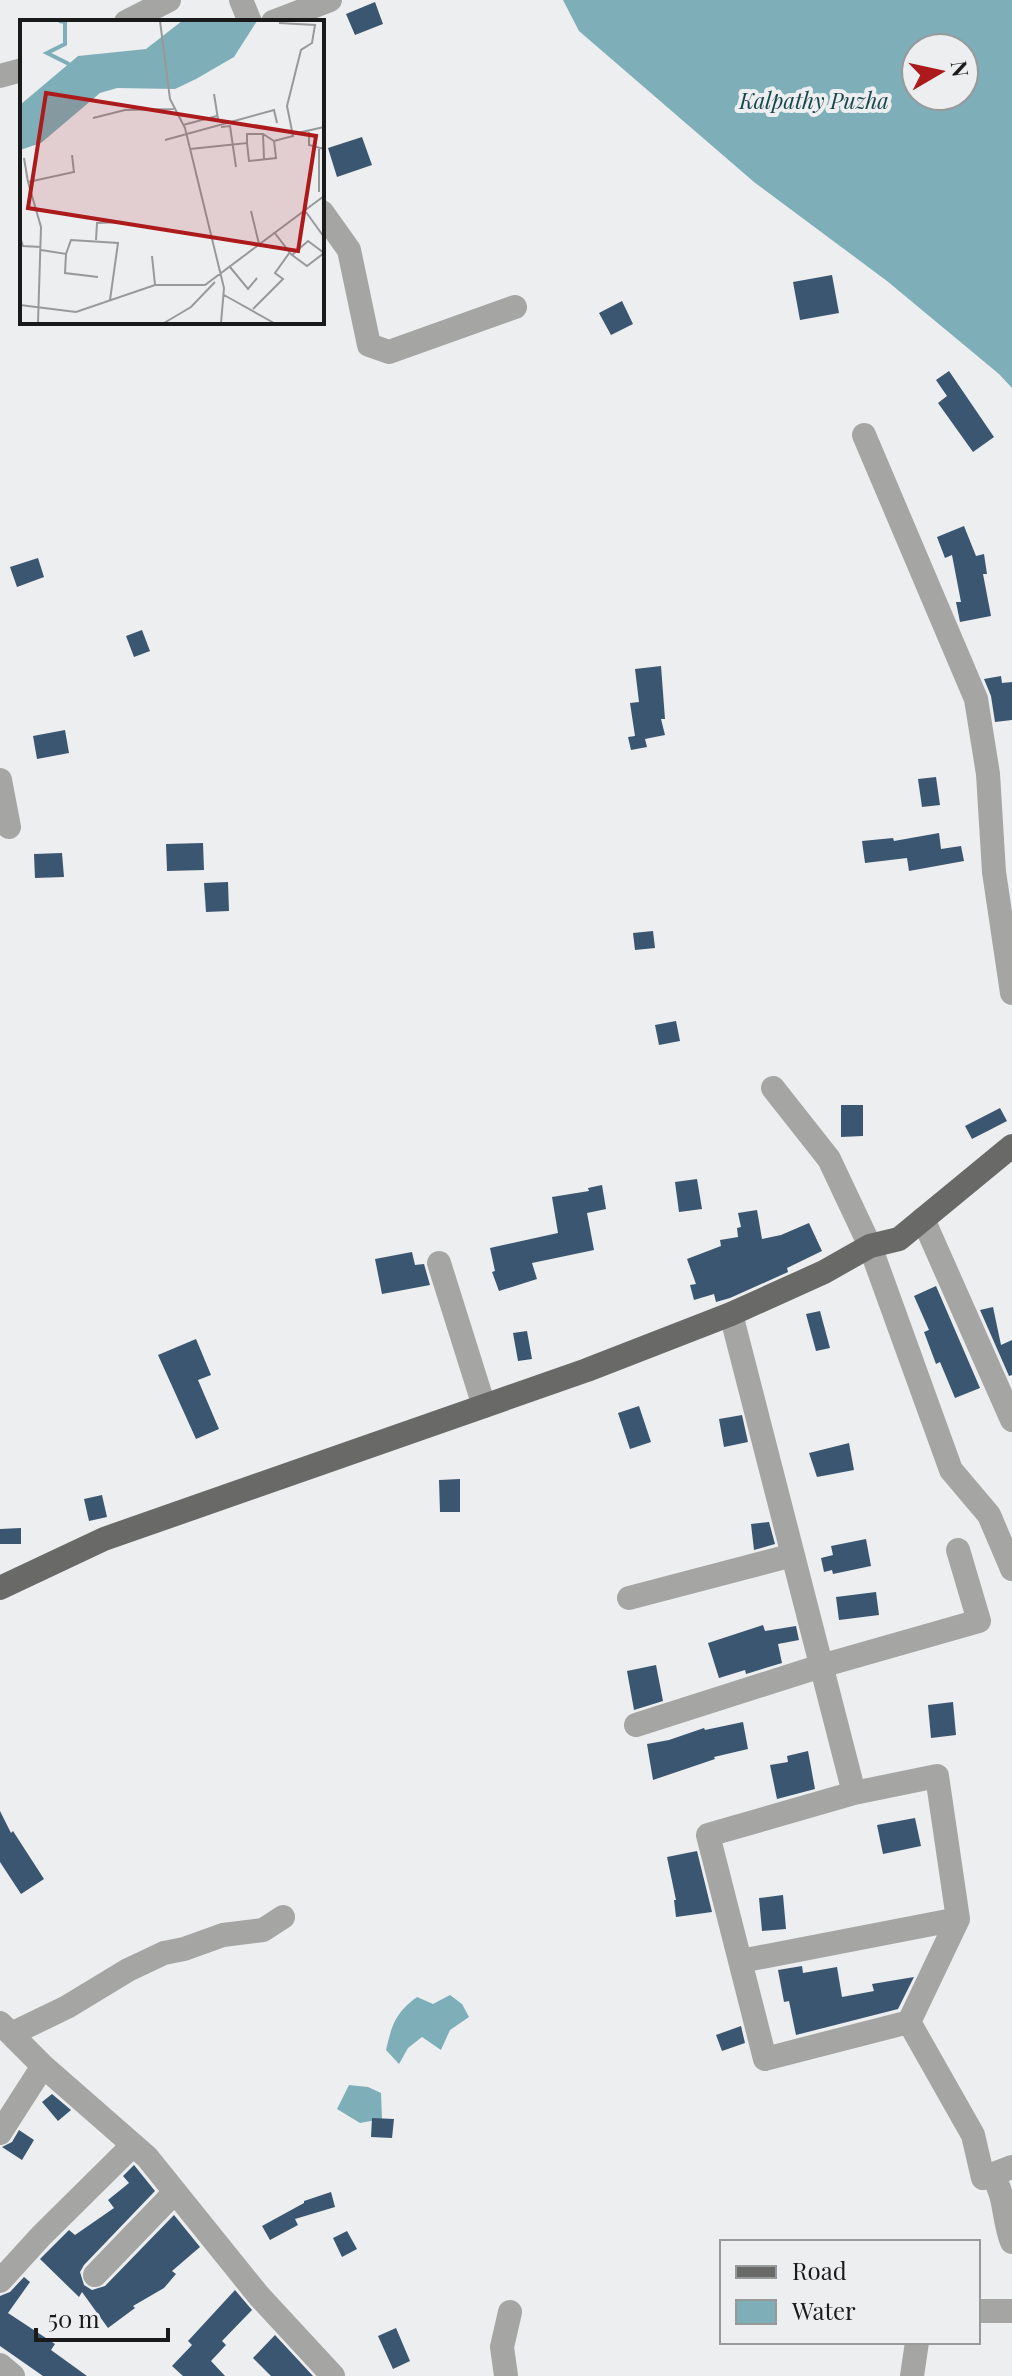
<svg xmlns="http://www.w3.org/2000/svg" width="1012" height="2376" viewBox="0 0 1012 2376" font-family="'Playfair Display',serif">
	<rect width="100%" height="100%" fill="#eceef0"/>
	<!-- water -->
	<path fill="#7eafb8" fill-rule="evenodd" d="M563,0H1012V388L999,374L887,281L754,182L579,31ZM916,48H964V96H916Z
		M450,1995L462,2004L469,2017L450,2030L441,2050L422,2037L408,2048L399,2064L386,2050C392,2025 395,2013 417,1997L433,2004Z
		M349,2085L368,2087L381,2093L382,2119L360,2123L337,2109Z"/>
	<!-- building -->
	<path fill="#3b5670" d="M375,2L383,24L355,35L346,14Z
		M362,137L372,165L337,177L328,148Z
		M832,275L839,313L800,320L793,282Z
		M622,301L633,324L611,335L599,313Z
		M949,371L994,437L973,452L938,403L947,396L936,380Z
		M964,526L976,556L984,554L987,574H983L991,616L960,622L956,602H961L952,555L945,558L937,537Z
		M38,558L44,577L17,587L10,567Z
		M142,630L150,651L134,657L126,636Z
		M661,666L665,719H661L665,735L645,739L647,747L631,750L628,737L635,736L630,703L639,702L635,669Z
		M1001,676L1002,683L1012,682V720L995,722L991,696L984,679Z
		M65,730L69,753L37,759L33,736Z
		M936,777L940,805L922,807L918,779Z
		M939,833L941,849L961,846L964,861L909,871L907,858L865,863L862,841L893,838L894,841Z
		M203,843L204,870L167,871L166,844Z
		M62,853L64,877L35,878L34,854Z
		M228,882L229,911L206,912L204,883Z
		M653,931L655,948L635,950L633,933Z
		M676,1021L680,1041L659,1045L655,1025Z
		M841,1105H863V1136L841,1137Z
		M1000,1108L1007,1121L972,1139L965,1126Z
		M697,1179L702,1209L679,1212L675,1182Z
		M602,1185L606,1209L587,1213L594,1250L532,1263L537,1279L499,1291L492,1272L495,1271L490,1248L558,1233L552,1197L589,1191L588,1188Z
		M757,1210L762,1239L781,1235L809,1223L822,1251L787,1268L788,1272L730,1298L716,1302L714,1294L694,1300L690,1285L696,1284L687,1259L721,1246L720,1240L738,1237L737,1228L741,1227L738,1213Z
		M412,1252L415,1265L424,1264L430,1285L382,1294L375,1259Z
		M936,1286L980,1388L955,1398L940,1362L936,1364L924,1332L929,1330L914,1296Z
		M993,1307L1001,1345L1012,1340V1375L1009,1376L980,1310Z
		M820,1311L830,1348L816,1351L806,1314Z
		M527,1331L532,1359L518,1361L513,1333Z
		M196,1339L211,1375L198,1380L219,1429L196,1439L158,1355Z
		M639,1406L651,1442L630,1449L618,1413Z
		M742,1415L748,1442L724,1447L719,1419Z
		M849,1443L854,1470L817,1477L809,1453Z
		M460,1479V1512H440L439,1480Z
		M102,1495L107,1517L89,1521L84,1499Z
		M769,1522L775,1544L754,1550L751,1524Z
		M21,1528V1544H0V1529Z
		M866,1539L871,1566L833,1574L832,1570L824,1572L821,1558L833,1555L831,1546Z
		M876,1592L879,1615L839,1620L836,1597Z
		M763,1625L765,1631L796,1626L799,1640L778,1644L782,1663L746,1674L745,1670L719,1678L708,1643Z
		M656,1665L663,1701L634,1710L627,1671Z
		M953,1702L956,1735L931,1738L928,1705Z
		M743,1722L748,1749L714,1757L715,1759L653,1780L647,1744L669,1740L704,1728L705,1730Z
		M808,1751L815,1789L777,1799L770,1765L788,1762L787,1756Z
		M0,1811L11,1833L13,1831L44,1879L21,1894L0,1862Z
		M915,1818L921,1846L883,1854L877,1825Z
		M697,1851L712,1912L676,1917L674,1900H676L667,1857Z
		M783,1895L786,1929L762,1931L759,1898Z
		M802,1966L803,1973L837,1967L842,1997L874,1991L872,1984L914,1977L898,2009L796,2035L789,2001L784,2002L778,1970Z
		M741,2026L745,2043L722,2051L716,2035Z
		M52,2094L71,2110L58,2121L42,2102Z
		M372,2118L394,2119L392,2138L371,2137Z
		M19,2130L34,2140L22,2160L2,2147L12,2142Z
		M134,2165L155,2191L84,2265L80,2272L84,2285L92,2290L105,2286L174,2215L200,2247L172,2271L176,2274L164,2288L133,2306L135,2308L108,2328L82,2292L79,2297L40,2259L69,2230L75,2235L114,2208L108,2200L129,2183L123,2176Z
		M331,2192L335,2207L295,2219L298,2225L270,2240L262,2226L304,2203V2201Z
		M347,2231L357,2249L342,2257L333,2238Z
		M24,2277L30,2282L8,2313L55,2344L51,2350L87,2376H43L0,2346V2296L10,2292Z
		M235,2290L252,2310L222,2341L226,2345L211,2361L225,2376H183L172,2366L192,2345L188,2341Z
		M396,2328L410,2361L393,2369L378,2336Z
		M275,2335L313,2376H271L253,2358Z"/>
	<g fill="none" stroke-linecap="round" stroke-linejoin="round">
		<!-- minor -->
		<path stroke="#a5a5a4" stroke-width="24" d="M241,0L250,22
			M126,22L169,0
			M273,22L330,0
			M0,76L22,70
			M322,212L349,250L369,345L389,352L515,307
			M864,435L976,699L988,774L994,872L1012,993
			M0,780L9,827
			M773,1088L829,1159L870,1246L951,1470L989,1515L1012,1569
			M923,1219L1012,1420
			M439,1263L484,1406
			M731,1314L854,1793L708,1835L765,2059L909,2022L958,1919L937,1776L854,1793
			M629,1598L793,1555
			M636,1725L821,1666L979,1621L958,1550
			M741,1961L958,1919
			M909,2022L973,2135L983,2178L1012,2167
			M0,2023L43,2066L147,2157L259,2296L333,2376
			M11,2034L67,2007L128,1970L164,1953L184,1949L223,1935L263,1930L283,1917
			M0,2133L43,2066
			M992,2175C1006,2195 1003,2220 1012,2242
			M95,2275L175,2192
			M0,2281L41,2236L133,2145
			M978,2311H1012
			M0,2365L13,2376
			M506,2376L502,2347L510,2312
			M912,2376L917,2342"/>
		<!-- major -->
		<path stroke="#696967" stroke-width="24" d="M0,1588L104,1539L587,1370L731,1314L824,1272L870,1246L899,1239L1012,1146"/>
	</g>
	<g text-anchor="middle" stroke-width="8" stroke-linejoin="round" paint-order="stroke">
		<!-- water labels -->
		<g font-size="22" font-style="italic" fill="#19464e" stroke="#eceef0">
			<text x="814" y="109">Kalpathy Puzha</text>
		</g>
	</g>
	<!-- overview -->
	<g transform="translate(20 20)">
		<rect width="304" height="304" fill="#eceef0"/>
		<path d="M162,1H237L214,37L176,59L155,69L97,68L80,73L21,123L0,130V85L58,36L126,29Z" fill="#7eafb8"/>
		<path fill="none" stroke="#7eafb8" stroke-width="4" d="M39,1L45,2V24L27,33L49,44"/>
		<path fill="none" stroke="#98999b" stroke-width="2" d="M140,1L150,79L165,108L204,268L201,303M194,74L198,99M73,98L105,90L154,89M163,105L197,96M201,107L210,106L216,147M289,112V125L304,129M243,114L244,139M273,114L304,107M145,120L254,90L257,103M254,121L273,116L267,86L281,30L292,23L295,5L259,3M170,129L227,123L229,141L256,138L254,121L243,114H227V123M4,138L8,162M299,172V129M231,191L239,224M286,192L304,217M254,212L271,234L272,235L287,246L304,233L288,221L272,235M0,217L3,226L21,227M76,220L77,203L102,202M21,230L46,234L51,220L98,223L90,280M46,234L45,253L78,257M132,236L135,265M210,247L228,269L237,258M204,275L254,303M0,285L56,292L135,265H185L304,176M233,289L263,259L255,253L270,232M18,303L21,207L8,162L54,152L52,135M144,303L171,287L195,262"/>
		<path fill="#ac1a1c" fill-opacity="0.15" stroke="#ac1a1c" stroke-width="4" d="M26,73L296,116L278,231L8,188Z"/>
		<rect width="304" height="304" fill="none" stroke="#1a1a1b" stroke-width="4"/>
	</g>
	<!-- legend -->
	<rect x="720" y="2240" width="260" height="104" fill="#eceef0" stroke="#98999b" stroke-width="2"/>
	<rect x="736" y="2266" width="40" height="12" fill="#696967" stroke="#98999b" stroke-width="2"/>
	<text x="792" y="2280" font-size="24" fill="#1a1a1b">Road</text>
	<rect x="736" y="2300" width="40" height="24" fill="#7eafb8" stroke="#98999b" stroke-width="2"/>
	<text x="792" y="2320" font-size="24" fill="#1a1a1b">Water</text>
	<!-- north arrow -->
	<g transform="translate(940 72) rotate(81)"><circle r="38" fill="#eceef0" stroke="#98999b" stroke-width="2"/>
	<path d="M0-6L14 30L0 20L-14 30Z" fill="#ac1a1c"/>
	<text y="-12" font-size="22" font-weight="bold" text-anchor="middle" fill="#1a1a1b">N</text>
	</g>
	<!-- scale -->
	<path d="M36 2328v12h132v-12" fill="none" stroke="#1a1a1b" stroke-width="4"/>
	<text x="48" y="2328" font-size="24" fill="#1a1a1b" stroke="#eceef0" stroke-width="6" paint-order="stroke">50 m</text>
</svg>
